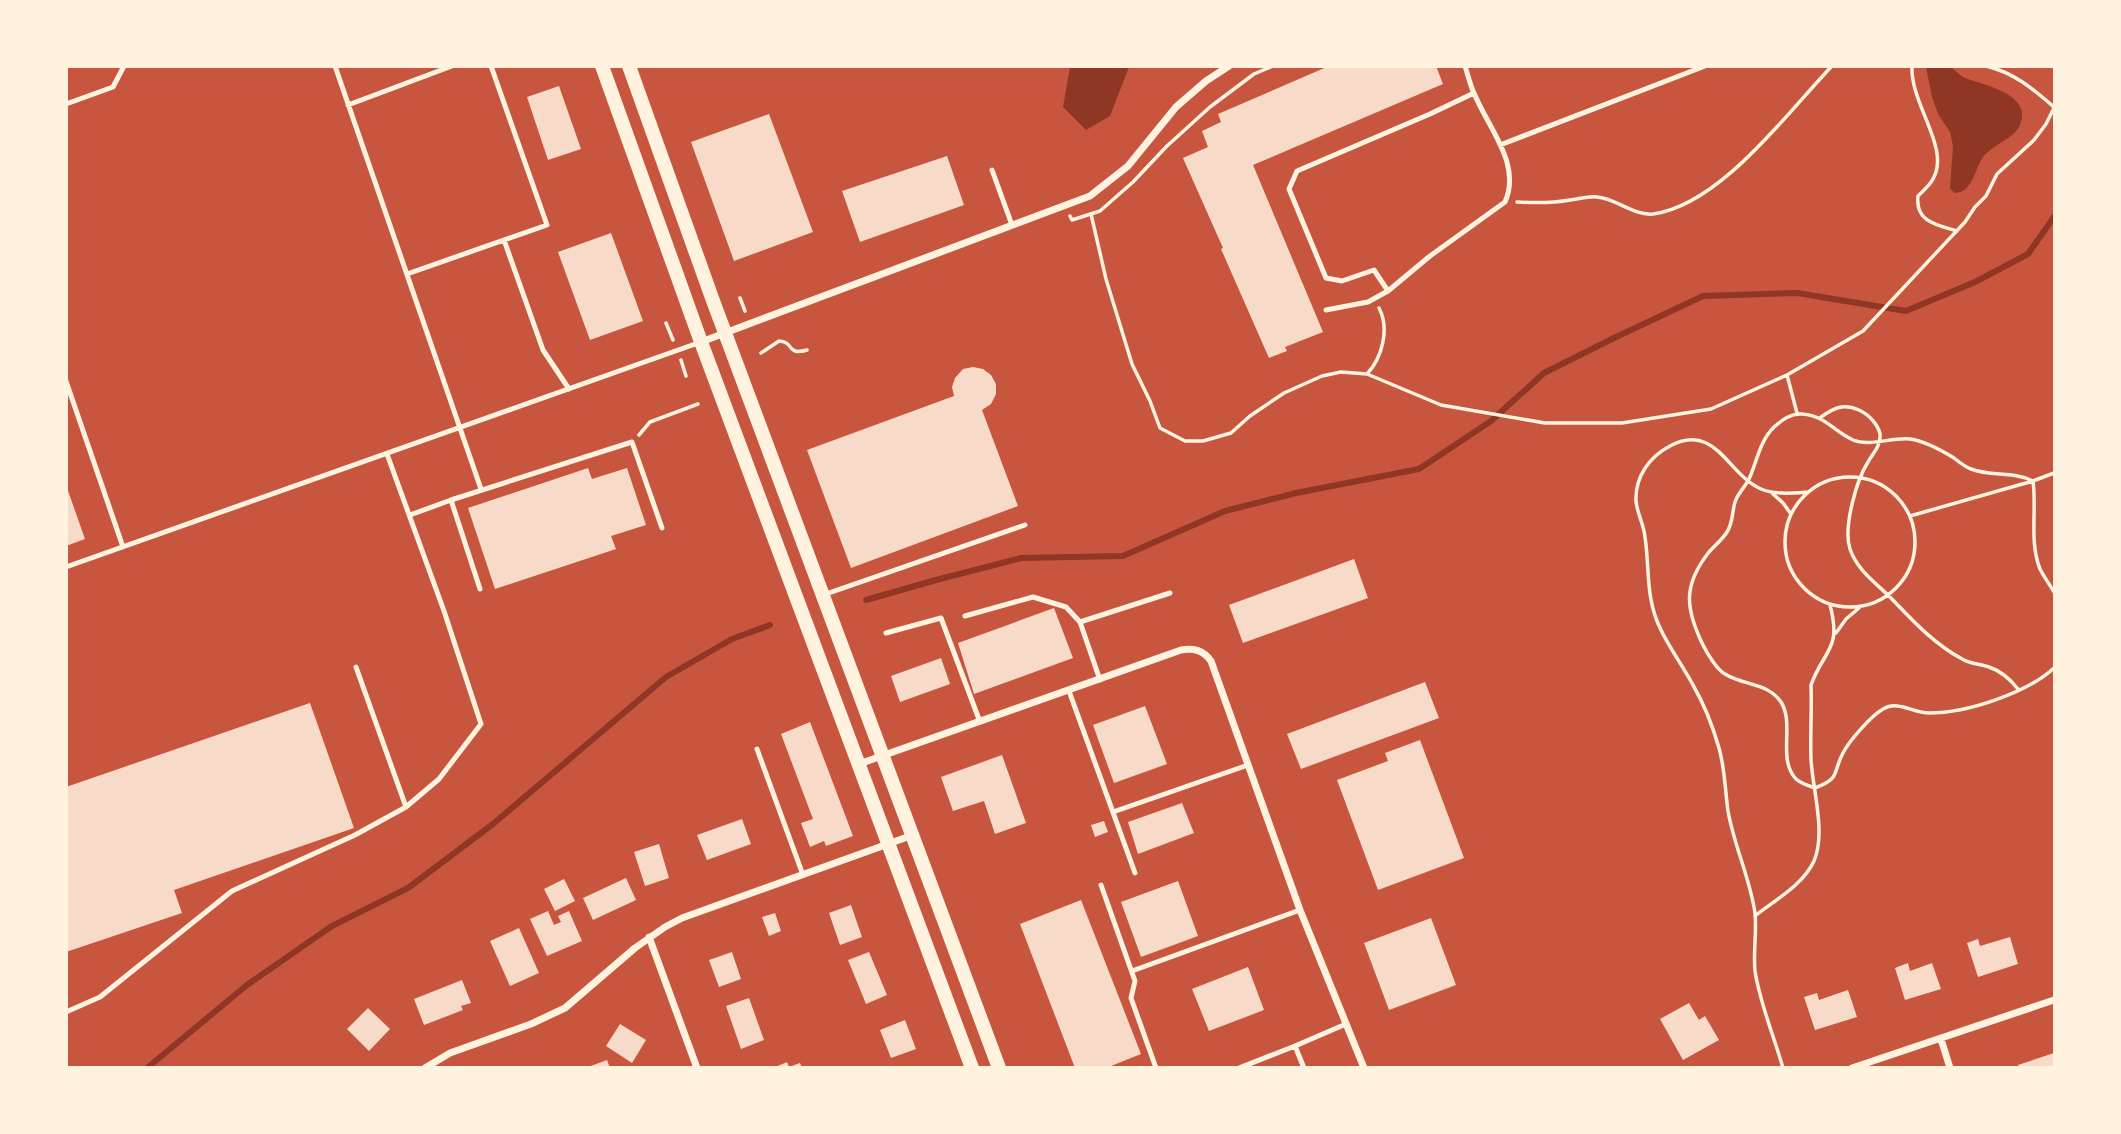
<svg xmlns="http://www.w3.org/2000/svg" width="2121" height="1134" viewBox="0 0 2121 1134" font-family="'DM Sans',sans-serif">
	<rect width="100%" height="100%" fill="#c8553d"/>
	<!-- water -->
	<path fill="#8f3625" d="M1070,67H1129L1110,116L1086,130L1063,107Z
		M1926,67C1933,66 1941,65 1948,66C1954,68 1959,75 1965,78C1984,85 2033,94 2020,125C2015,138 1992,145 1983,157C1974,170 1973,192 1955,193L1950,189L1953,146L1950,132L1938,114L1932,97Z"/>
	<g fill="none" stroke-linecap="round" stroke-linejoin="round">
		<!-- stream -->
		<path stroke="#8f3625" stroke-width="6" d="M866,600L936,580L1021,558L1123,556L1225,511L1296,493L1419,469L1491,421L1544,373L1614,338L1703,296L1797,293L1906,311L1975,282L2028,254L2054,217
			M147,1068L247,985L332,926L408,888L493,824L666,677L732,639L770,625"/>
	</g>
	<!-- building -->
	<path fill="#f7dbc8" d="M1329,66H1436L1443,84L1253,165L1323,332L1285,347L1287,351L1269,358L1221,249L1223,248L1183,158L1208,147L1202,131L1221,122L1218,114Z
		M559,86L581,149L548,160L527,97Z
		M769,114L813,232L734,261L691,142Z
		M947,156L964,205L860,242L842,191Z
		M611,233L643,321L590,340L558,252Z
		M973,367L983,369L991,375L996,384V394L991,404L982,410L1018,506L851,568L807,450L954,396L952,387L955,378L963,369Z
		M588,468L592,479L627,468L646,525L611,536L616,549L495,589L468,508Z
		M66,485L85,539L66,546Z
		M1354,559L1368,598L1243,643L1229,605Z
		M1054,608L1073,658L974,694L958,643Z
		M941,658L950,684L900,702L891,676Z
		M1425,682L1439,718L1301,769L1287,734Z
		M310,703L354,828L174,890L182,913L66,952V787Z
		M1145,706L1167,764L1114,783L1093,725Z
		M810,722L853,836L826,846L824,841L810,847L801,823L813,819L781,734Z
		M1420,740L1464,858L1378,890L1337,780L1388,761L1385,753Z
		M1002,755L1026,823L995,834L984,801L953,811L941,777Z
		M1182,803L1194,833L1138,854L1128,822Z
		M742,819L751,844L707,860L697,835Z
		M1104,821L1108,832L1095,837L1091,825Z
		M659,844L669,878L645,886L634,852Z
		M626,878L636,900L593,920L583,898Z
		M564,879L575,901L555,911L544,889Z
		M1178,881L1198,936L1141,957L1121,902Z
		M1081,900L1141,1054L1106,1068H1075L1020,924Z
		M851,905L862,937L840,945L829,913Z
		M548,911L554,925L561,922L558,916L569,911L582,941L547,956L530,919Z
		M775,913L781,931L769,936L762,917Z
		M1431,918L1456,985L1389,1010L1364,943Z
		M519,928L539,973L510,986L490,941Z
		M2010,937L2018,964L1978,977L1967,943L1978,939L1980,946Z
		M732,952L741,979L719,987L709,960Z
		M869,952L887,995L866,1004L848,960Z
		M1908,963L1910,971L1932,963L1941,989L1905,1000L1895,968Z
		M1248,967L1264,1010L1209,1031L1192,989Z
		M462,980L471,1003L461,1006L463,1010L424,1025L414,999Z
		M1848,990L1857,1017L1815,1030L1804,997L1817,993L1819,1000Z
		M749,998L764,1040L741,1049L726,1006Z
		M1689,1003L1699,1020L1705,1016L1719,1040L1683,1060L1660,1019Z
		M368,1008L390,1029L369,1051L347,1029Z
		M905,1020L916,1049L891,1058L880,1030Z
		M620,1024L646,1040L632,1063L606,1046Z
		M2054,1053V1068H2019L2018,1065Z
		M607,1060L610,1068H588V1067Z
		M787,1062L789,1067L800,1063L802,1068H773Z"/>
	<g fill="none" stroke-linecap="round" stroke-linejoin="round">
		<!-- path -->
		<path stroke="#fff3e0" stroke-width="3.5" d="M1912,66C1910,104 1951,148 1933,179C1930,185 1923,191 1918,196C1915,222 1937,225 1957,231
			M1986,66C2015,73 2033,89 2054,107
			M1517,202C1535,203 1553,203 1570,200C1579,199 1589,196 1597,197C1615,198 1634,216 1653,214C1720,205 1787,113 1832,66
			M1091,214L1106,279L1132,364L1150,401L1160,428L1185,441H1203L1231,433L1250,416L1284,393L1322,376L1341,372L1367,374L1441,405L1545,423H1622L1711,409L1787,375L1863,331L1965,222L1975,207L1986,196L1997,174L2034,140L2046,124L2054,108
			M1070,216L1072,220L1100,211L1133,182L1167,146L1210,107L1254,74L1273,66
			M740,298L745,311
			M666,323L673,340
			M761,353L779,341C795,342 786,356 807,350
			M681,360L686,376
			M1367,374C1382,358 1390,329 1379,308
			M1787,375L1797,413
			M1821,417C1834,408 1843,403 1859,410C1868,414 1878,424 1880,434C1881,446 1873,453 1868,462C1856,481 1843,528 1850,549C1857,570 1876,583 1891,598C1913,621 1935,645 1964,660C1971,664 1981,664 1989,667C2001,671 2010,679 2018,689
			M639,435L650,422L698,404
			M1785 542a65 65 0 1 1 130 0a65 65 0 1 1-130 0Z
			M1772,493L1783,503L1791,514
			M1910,516L2033,481L2054,473
			M2054,592C2050,585 2044,577 2040,569C2029,541 2037,510 2033,481C2012,471 1992,477 1971,469C1965,467 1959,462 1954,458C1941,450 1925,441 1910,439C1892,437 1870,447 1853,440C1833,431 1826,416 1802,414C1791,413 1782,420 1774,427C1759,442 1757,462 1749,479C1745,487 1738,493 1735,502C1732,512 1733,523 1727,532C1722,540 1715,545 1709,552C1683,585 1685,608 1703,645C1707,653 1717,670 1725,674C1744,686 1767,682 1781,702C1795,724 1777,759 1796,779C1800,783 1809,786 1815,788C1841,778 1832,774 1843,753C1849,741 1871,716 1883,709C1898,700 1913,713 1929,713C1967,713 2027,693 2054,668
			M1836,633L1846,619L1859,608
			M1755,916C1775,900 1803,885 1814,861C1826,833 1813,791 1811,760C1810,735 1812,710 1811,685C1824,649 1842,650 1830,605
			M1783,1068C1774,1036 1760,1004 1755,971C1753,952 1757,932 1755,913C1750,878 1734,846 1728,811C1725,790 1725,769 1719,748C1713,727 1704,704 1693,685C1683,666 1670,649 1661,630C1645,598 1650,570 1645,537C1644,525 1637,513 1636,501C1635,477 1649,457 1670,446C1716,422 1727,474 1761,489C1775,495 1794,493 1808,492"/>
		<!-- service -->
		<path stroke="#fff3e0" stroke-width="5" d="M335,66L481,489
			M1465,66C1468,75 1470,85 1474,93C1488,128 1522,164 1505,202L1430,256L1388,291L1374,270L1342,281L1326,278L1289,189L1297,171L1430,114L1474,93
			M66,104L113,87L124,66
			M348,105L452,66
			M1500,145L1705,66
			M992,170L1012,225
			M504,240L543,350L569,389
			M407,274L547,225L491,66
			M1326,310L1368,302L1388,291
			M66,381L123,547
			M410,515L451,500
			M66,567L698,343
			M480,589L451,500L632,442L662,528
			M823,595L1025,525
			M965,616L1033,597L1066,607L1080,622
			M886,633L941,618L980,722
			M356,667L406,807
			M1100,680L1080,622L1170,593
			M1069,691L1135,873
			M757,749L803,875
			M1113,812L1248,765
			M1101,885L1135,981L1131,998L1156,1068
			M1132,971L1300,910
			M66,1012L100,997L232,891L355,835L406,807L439,779L481,724L444,611L387,454
			M1239,1068L1295,1046
			M1304,1068L1295,1046L1346,1024"/>
		<!-- minor -->
		<path stroke="#fff3e0" stroke-width="7" d="M701,342L1090,196L1128,166L1176,107L1206,81L1229,66
			M859,764L1181,650C1194,648 1203,650 1211,661L1300,910L1364,1068
			M649,937L697,1068
			M1941,1039L1950,1068
			M425,1068L450,1053L531,1024L565,1008L635,948L665,927L682,918L913,835
			M1852,1068L2054,1000"/>
		<!-- secondary -->
		<path stroke="#fff3e0" stroke-width="14" d="M602,66L701,342L972,1068
			M629,66L712,298L999,1068"/>
	</g>
	<!-- border -->
	<rect width="2121" height="1134" fill="none" stroke="#fff3e0" stroke-width="136"/>
</svg>
